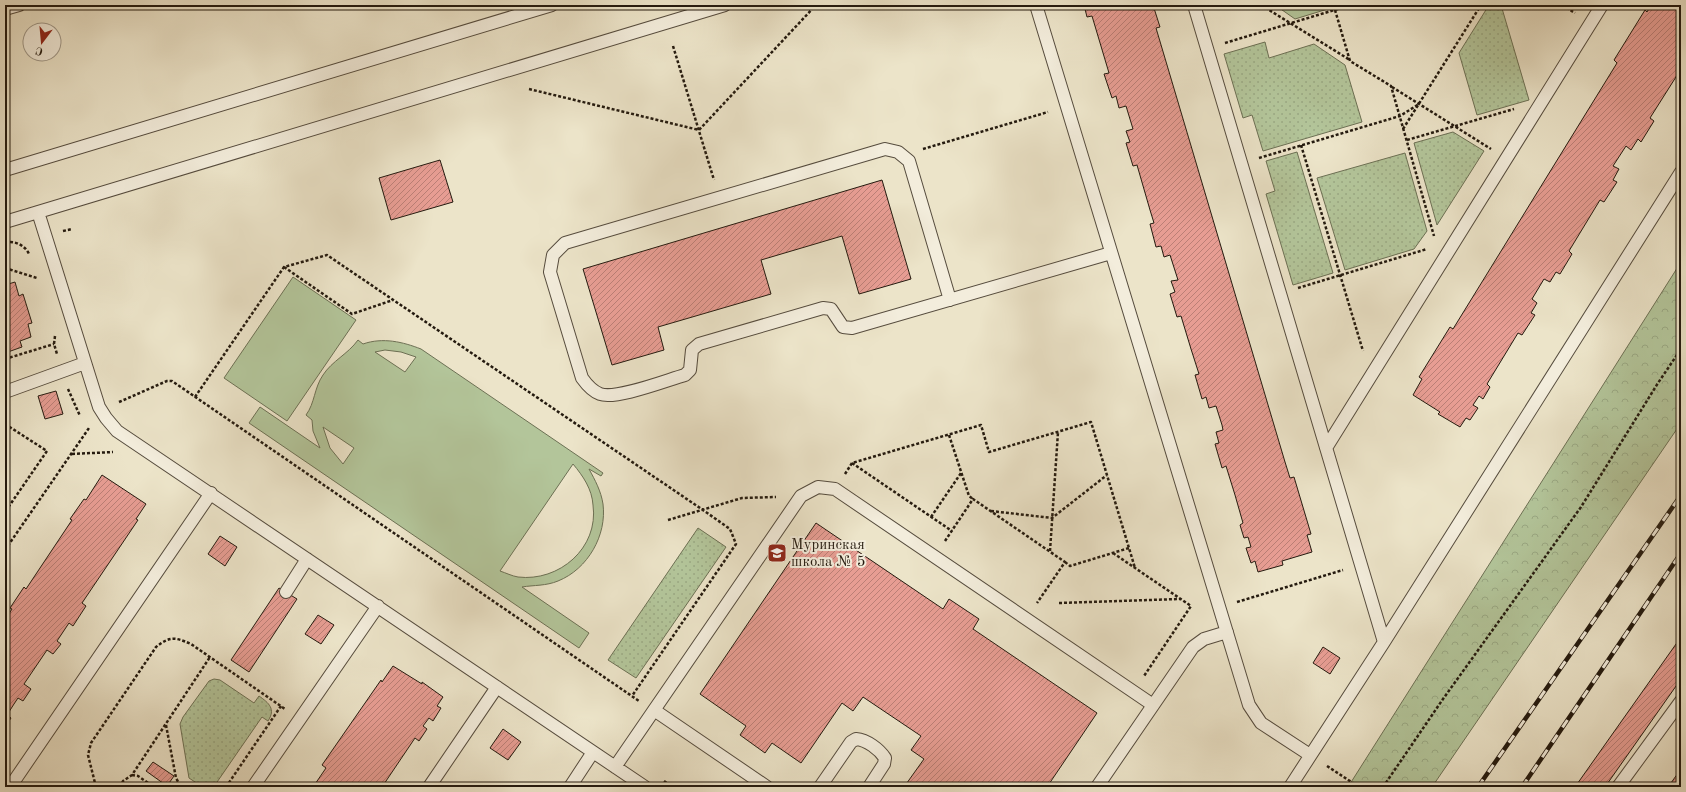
<svg xmlns="http://www.w3.org/2000/svg" width="1686" height="792" viewBox="0 0 1686 792" font-family="'Old Standard TT',serif">
	<defs>
		<pattern id="forest-crowns" width="20" height="18" patternUnits="userSpaceOnUse"><rect width="20" height="18" fill="#b3c59a"/><path d="M2 6a3 3 0 1 1 6 0M12 15a3 3 0 1 1 6 0" fill="none" stroke="#9aa984"/></pattern>
		<pattern id="park-dots" width="8" height="8" patternUnits="userSpaceOnUse"><rect width="8" height="8" fill="#b3c59a"/><path d="M2 2h.1M6 6h.1" fill="none" stroke="#9aa984" stroke-width="1.8" stroke-linecap="round"/></pattern>
		<pattern id="building-hatch" width="6" height="6" patternUnits="userSpaceOnUse"><rect width="6" height="6" fill="#e79d93"/><path d="M-1 1l2-2M0 6l6-6M5 7l2-2" fill="none" stroke="#bb7f76"/></pattern>
	</defs>
	<rect width="100%" height="100%" fill="#ece4c9"/>
	<filter id="stains"><feTurbulence type="fractalNoise" baseFrequency=".005" numOctaves="4"/><feColorMatrix values="0 0 0 0 .2 0 0 0 0 .09 0 0 0 0 .02 0 0 0 .5 -.17"/></filter>
	<radialGradient id="worn" r=".72"><stop offset=".6" stop-color="#630" stop-opacity="0"/><stop offset="1" stop-color="#630" stop-opacity=".3"/></radialGradient>
	<!-- forest -->
	<path fill="url(#forest-crowns)" stroke="#6c7054" d="M1681,262V423L1432,787H1348Z"/>
	<!-- park -->
	<path fill="url(#park-dots)" stroke="#6c7054" d="M1489,5H1501L1529,100L1477,115L1459,53Z
		M1265,42L1269,58L1314,44L1345,65L1362,122L1263,151L1252,115L1243,118L1224,54Z
		M1453,132L1484,151L1437,225L1414,143Z
		M1297,152L1333,273L1293,285L1266,194L1275,191L1266,161Z
		M1405,153L1427,231L1414,249L1345,270L1317,178Z
		M698,528L726,547L636,678L608,660Z
		M214,679L220,680L254,703L259,696C269,703 276,709 268,721L262,717L215,785L218,787H196L198,784L189,778L180,724L183,717L209,681Z"/>
	<!-- pitch -->
	<path fill="#b3c59a" stroke="#6c7054" fill-rule="evenodd" d="M1275,5H1341L1295,19Z
		M293,277L356,320L287,421L224,378Z
		M358,340L363,344C383,337 403,342 421,349L603,473L601,476L589,469C595,480 601,491 603,504C607,535 588,569 558,581C546,586 534,585 522,587L589,633L579,648L249,423L260,407L320,448L313,431L312,420L306,415C315,403 314,388 323,375C332,361 348,354 358,340ZM385,350L401,352L416,357L405,372L375,352ZM323,427L354,448L343,464L330,448ZM573,464C583,476 592,489 593,505C599,548 559,582 518,577C512,576 506,573 500,571Z"/>
	<!-- building -->
	<path fill="url(#building-hatch)" stroke="#241a0f" d="M1084,5H1153L1160,27L1156,28L1285,462L1290,478L1294,477L1311,534L1307,535L1312,552L1282,561L1283,565L1258,572L1255,561L1251,563L1246,548L1251,547L1248,537L1244,538L1240,525L1243,523L1235,495L1226,466L1222,468L1215,444L1219,443L1216,432L1223,430L1222,425L1216,406L1209,408L1206,397L1202,399L1195,375L1199,374L1191,349L1181,316L1177,317L1170,294L1175,292L1171,281L1178,280L1170,255L1164,257L1161,246L1156,247L1150,224L1154,223L1150,210L1137,165L1133,166L1126,143L1130,142L1126,131L1133,129L1126,106L1119,108L1116,96L1112,98L1104,74L1109,73L1092,16L1087,17Z
		M1651,5H1671L1681,11V69L1650,118L1654,121L1641,142L1638,139L1631,150L1626,146L1613,166L1619,169L1613,180L1617,182L1604,202L1600,200L1569,251L1572,254L1560,274L1556,272L1550,282L1544,279L1532,299L1537,303L1531,313L1535,315L1522,335L1518,333L1487,384L1490,387L1483,399L1479,396L1473,405L1478,408L1470,420L1466,418L1460,427L1438,414L1440,412L1413,395L1422,379L1419,377L1450,327L1453,329L1617,63L1614,60L1645,10L1647,12Z
		M440,160L453,202L391,220L379,178Z
		M882,180L911,279L859,294L842,236L761,260L771,294L658,327L664,350L612,365L583,269Z
		M15,282L19,296L23,294L32,323L28,324L31,337L20,341L22,347L5,353V285Z
		M56,391L63,414L45,419L38,396Z
		M102,475L146,504L136,519L138,520L82,603L86,606L73,626L69,623L57,641L61,644L53,654L47,650L24,684L31,689L23,701L18,698L14,704L7,715L11,718L5,727V620L12,609L10,608L24,587L26,589L72,520L70,519L84,499L86,500Z
		M816,523L943,609L949,599L979,619L973,629L1097,713L1047,787H904L924,759L911,750L921,736L863,697L853,711L842,703L801,763L772,743L765,753L740,735L746,726L700,694Z
		M220,536L237,547L225,566L208,554Z
		M279,588L297,599L249,672L231,660Z
		M318,615L334,625L321,644L305,634Z
		M1681,637V679L1605,787H1575Z
		M1323,647L1340,658L1330,674L1313,663Z
		M393,666L422,684V682L443,697L437,706L441,708L433,721L429,718L423,726L427,729L419,741L415,738L382,787H313L326,768L322,765L381,680L382,682Z
		M503,729L521,742L508,760L490,748Z
		M153,762L174,776L167,786L146,771Z
		M1681,769V787H1668Z"/>
	<g fill="none" stroke-linecap="round" stroke-linejoin="round">
		<!-- service casing -->
		<g stroke="#564c3e" stroke-width="14">
			<path id="service" d="M1036,5L1249,705L1261,723L1310,755
				M1194,5L1384,642
				M5,9L19,5
				M5,170L552,5
				M38,212L99,407L106,418L117,431L645,787
				M5,222L725,5
				M950,300L909,161L898,152L885,149L565,243L553,255L550,272L582,378C587,385 592,391 600,394C616,400 667,380 685,375L690,370L692,350L699,344L823,308L831,309L843,327L852,328L1111,253
				M5,392L85,363
				M1326,448L1602,5
				M286,592L307,559
				M654,710L767,787
				M615,767L801,496L818,487L835,489L1153,705
				M10,787L211,493
				M253,787L378,606
				M429,787L497,687
				M570,787L593,752
				M820,787L851,742L856,739C867,740 879,749 885,758L884,764L869,787
				M1097,787L1193,647L1204,639L1227,632
				M1290,787L1384,642L1681,172
				M1618,787L1681,701"/>
		</g>
		<!-- path -->
		<path stroke="#241a0f" stroke-width="2.5" stroke-dasharray="3 2" stroke-linecap="butt" d="M1261,5L1350,60
			M1562,5L1575,13
			M1335,10L1350,61L1391,86L1434,236
			M1225,43L1351,5
			M673,46L714,180
			M1392,87L1491,149
			M529,89L699,130L816,5
			M1403,129L1481,5
			M1407,140L1514,109
			M1301,145L1363,351
			M923,149L1048,112
			M1259,158L1400,116L1419,104
			M63,231L72,229
			M10,242C18,242 26,247 29,254
			M284,267L352,314L393,300
			M5,268L37,278
			M1298,288L1427,249
			M55,336L54,344L57,354
			M5,359L54,344
			M68,389L80,416
			M195,397L284,267L327,255L703,510L730,529L736,544L632,696
			M119,402L167,381H172L639,701
			M5,424L47,451L5,512
			M949,435L969,496L973,499
			M72,454L113,452
			M852,463L952,531
			M845,474L852,463L981,425L989,452L1091,422L1135,568
			M991,511L1052,518L1107,475
			M931,517L961,473
			M668,520L742,498L776,497
			M945,541L973,499L1065,562L1037,603
			M5,550L89,428
			M1050,551L1058,432
			M1113,553L1191,606L1144,676
			M1065,562L1070,566L1129,548
			M1237,602L1343,570
			M1059,603L1180,599
			M166,725L176,778L181,787
			M1327,766L1359,787
			M132,775L138,776L154,787
			M664,781L672,787
			M96,787L88,755L91,743L156,647C170,636 175,637 191,644L285,709
			M120,787L123,781L132,775L210,657
			M226,787L281,706
			M1383,787L1443,699L1581,507L1658,383L1681,349"/>
		<!-- service -->
		<use href="#service" stroke="#f3eddc" stroke-width="12"/>
		<!-- rail casing -->
		<g stroke="#241a0f" stroke-width="4.5">
			<path id="rail" d="M1478,787L1681,495
				M1522,787L1681,553"/>
		</g>
		<!-- rail -->
		<use href="#rail" stroke="#f3eddc" stroke-width="3" stroke-dasharray="9" stroke-linecap="butt"/>
	</g>
	<!-- icons -->
	<defs>
		<g id="school-square" transform="scale(1)"><rect x="-9" y="-9" width="18" height="18" rx="4" fill="#8f2418" stroke="#f3eddc"/><path d="M0-5L7-2L0 1L-7-2ZM-4 1L0 2.5L4 1V4Q0 6-4 4Z" fill="#fff"/></g>
	</defs>
	<g fill-rule="evenodd">
		<use href="#school-square" x="777" y="553"/>
	</g>
	<g text-anchor="middle" stroke-width="4" stroke-linejoin="round" paint-order="stroke">
		<!-- poi labels -->
		<g font-size="15" fill="#241a0f" stroke="#f3eddc" text-anchor="start">
			<text x="791" y="549">Муринская<tspan x="791" dy="17">школа № 5</tspan></text>
		</g>
	</g>
	<!-- margin -->
	<rect width="1686" height="792" fill="none" stroke="#ece4c9" stroke-width="20"/>
	<rect x="6" y="6" width="1674" height="780" fill="none" stroke="#241a0f" stroke-width="2"/>
	<rect x="10" y="10" width="1666" height="772" fill="none" stroke="#241a0f"/>
	<!-- north arrow -->
	<g transform="translate(42 42) rotate(196)"><circle r="19" fill="#f3eddc" stroke="#a0998a"/>
	<path d="M0-3L7 15L0 10L-7 15Z" fill="#8f2418"/>
	<text y="-6" font-size="11" font-weight="bold" text-anchor="middle" fill="#241a0f">С</text>
	</g>
	<rect width="100%" height="100%" filter="url(#stains)"/>
	<rect width="100%" height="100%" fill="url(#worn)"/>
</svg>
